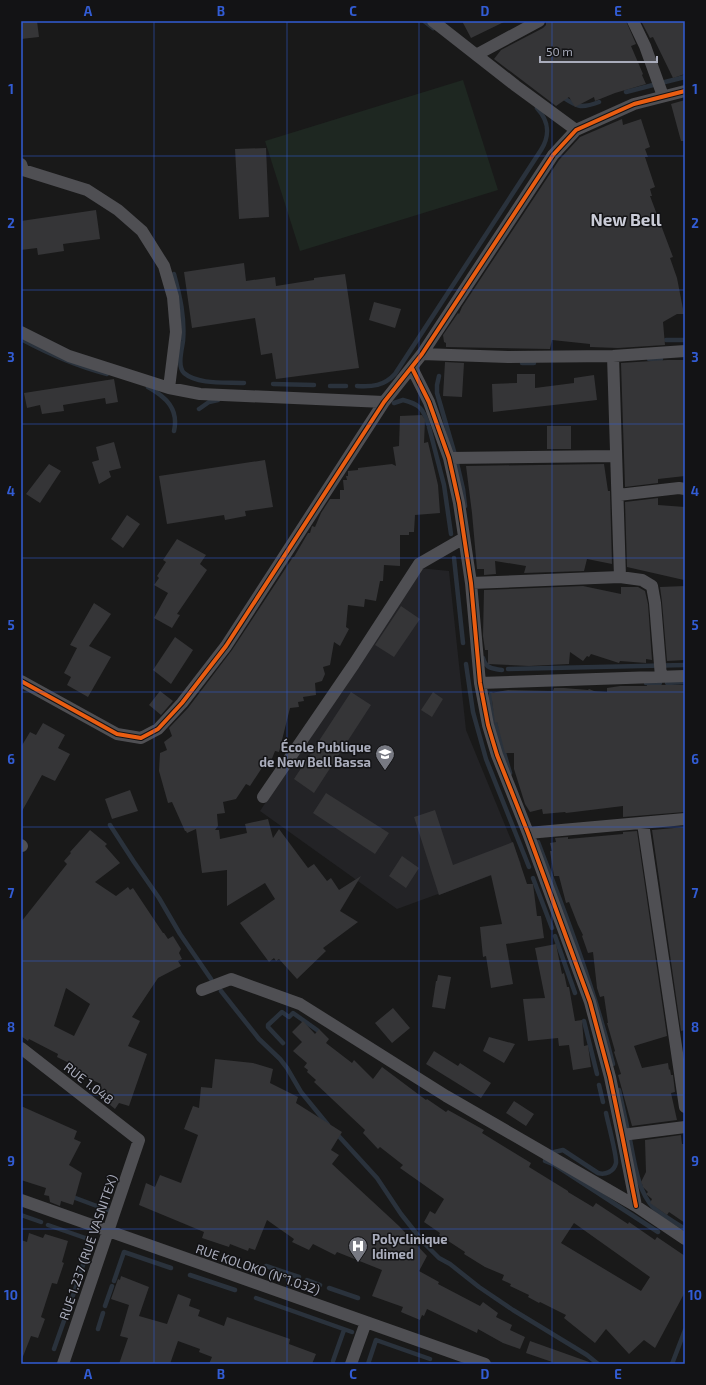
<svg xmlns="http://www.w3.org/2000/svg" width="706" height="1385" viewBox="0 0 706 1385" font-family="'Exo 2',sans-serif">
	<rect width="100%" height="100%" fill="#191919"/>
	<!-- built -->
	<path fill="#232326" d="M419,568L449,571L466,730L521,864L439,895L438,894L397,909L260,811Z"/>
	<!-- green -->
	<path fill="#1e2721" d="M463,80L498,190L300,251L265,141Z"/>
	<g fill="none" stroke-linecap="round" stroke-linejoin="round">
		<!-- stream -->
		<path stroke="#2a323c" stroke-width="4.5" d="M424,21L433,28
			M665,82L685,77
			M626,92L657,84
			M561,96C577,107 581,109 599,102
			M174,274C180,296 185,318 183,341C182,349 177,366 184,373C198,385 226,382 244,383
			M21,339C49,354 76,366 107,374
			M666,340H685
			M649,359H661
			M522,363H534
			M439,376L437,385V393L455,455
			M273,384L314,385
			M330,386H346
			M357,386C372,387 384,386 395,374L541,150C550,136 549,121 537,108
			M148,387C166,397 179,409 174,431
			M394,403L403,400C419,404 423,408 428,424
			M199,409L209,402L218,400
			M429,427L444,485L451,534
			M456,459L463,489L465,506
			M454,558L463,643
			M483,658C485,668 493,669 502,670
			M466,664L473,712L486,759L529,867
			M508,669L685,665
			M646,683H660
			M667,683L685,682
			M491,694L490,701L491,709L510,773
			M110,825L134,862L159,898L180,934L211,979
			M538,842C566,915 594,987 613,1064
			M533,878L552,928
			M555,936L575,993
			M221,991L259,1039L280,1059L287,1068L301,1092L328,1125
			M584,1021L597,1074
			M283,1043L268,1027V1025L282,1012L289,1017L293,1013L317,1030
			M599,1085L603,1102
			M619,1090L628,1131
			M335,1132L377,1178L401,1214L424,1243L439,1258L450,1264L479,1287L513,1310L587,1355L598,1364
			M629,1135C634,1158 637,1192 654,1208C663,1216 675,1222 685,1229
			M550,1153L563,1150L598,1173C605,1175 614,1172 616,1163C617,1156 608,1123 606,1113
			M547,1155L545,1161L555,1165L658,1232
			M70,1196L113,1212
			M21,1215L41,1222
			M48,1225L91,1240L81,1271
			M266,1266L299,1277
			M190,1275L235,1290
			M307,1280L320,1285
			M114,1281L124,1252L171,1268
			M329,1288L358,1298
			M256,1298L352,1332
			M105,1306L112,1286
			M98,1329L103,1313
			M54,1349L77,1284
			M333,1361L344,1330
			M368,1364L376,1340L430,1359
			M672,1364L685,1330"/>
	</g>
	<!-- building -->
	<path fill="#353537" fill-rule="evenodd" d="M21,21H37L39,37L21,39Z
		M462,21H506L471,38Z
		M546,21H626L636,44L631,46L643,74L642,75L646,84L615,93L595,101L594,97L575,107L569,97L556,106L494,59L501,50L543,28L546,25Z
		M641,21H685V74L673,78L653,37L650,38Z
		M685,100V141H681L671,104Z
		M622,119L623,125L641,119L650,147L645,149L648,157H645L655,187L650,189L652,196H650L673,257L670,258L677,278L684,314H677L663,322L665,345L618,348L590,347V344L552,340L550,349L446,347V343L444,342L443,335L458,313L459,314L462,307L559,160L580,137Z
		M266,148L269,217L239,219L235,149Z
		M96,210L100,239L63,244L64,251L38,255L37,248L21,250V221Z
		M244,263L246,281L275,277L276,286L314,280V278L345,274L359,368L276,379L272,353L261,355L255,318L192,328L184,272Z
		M374,302L401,309L395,328L369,320Z
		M667,360H685V476L658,479V483L625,487L621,363Z
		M445,362L464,363L462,397L443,396Z
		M517,374H535V388L574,383V378L594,375L597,400L493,412L492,384L517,383Z
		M114,379L118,402L106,404L105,398L63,405L64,411L42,414L40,405L27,408L24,393Z
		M422,415L425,420L424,443L428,442L438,485L440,513L415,515L414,532H409V535H400V566L384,565L383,581H380L376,601L365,599L364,607L348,605L346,627L349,629L340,646L334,642L330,665L323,667L325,674L322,681L315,683L316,695L303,697L304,701L298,702L299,707L290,708L279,752L275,751L271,761L267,760L250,786L246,784L236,799L223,802L225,813L217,814L218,826L215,830H219L220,839L247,833L245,824L268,819L273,838L279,829L308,868L314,864L327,881L331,878L339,890L361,876L340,911L358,922L323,948L326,951L297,979L279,959L276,961L274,958L269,962L240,923L275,899L265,883L227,906V870L202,873L196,829L187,833L186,831H185L172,802L168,803L159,771L160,753L167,750L164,742L172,736L169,728L188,708L232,650L293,557H294L308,533H310L312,526L315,527L321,513L330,499H340V490H344L343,480H347L346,476H348V471L358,470V468L392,464L396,466L393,447L399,446L400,416Z
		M547,426H571V449H547Z
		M114,442L121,468L109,471L111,477L99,484L92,462L99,460L96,447Z
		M265,460L273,507L245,511L246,516L225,520L224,515L167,524L159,476Z
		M49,464L61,471L40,503L26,494Z
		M604,464L608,491H610L612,564L587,559L584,571L524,573L526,566L495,561L496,574L484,575V569H477L472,513L466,466Z
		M658,498V505L685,507L684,580L627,567L625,502Z
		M127,515L140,524L123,548L111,539Z
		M177,539L206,555L200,564L207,570L177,614L180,615L172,628L154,618L168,593L154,585L159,578L157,576L166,562L163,560Z
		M583,586L621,594V587H638L645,591L648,604L652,660L646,659V663L620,661L619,663L591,654L589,657L587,656L583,661L570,652L569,664L529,666L488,664V650H485L483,636L484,590Z
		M685,586V660L667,661L662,602L660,587Z
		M94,603L111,614L89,646L111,657L88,697L67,685L71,677L64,673L77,648L70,645Z
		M401,606L420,619L394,657L375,645Z
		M175,637L193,650L171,684L153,670Z
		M647,685H685V812L623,817V806L566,813L565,812L543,814L542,809L530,812L525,804L514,769V753H505L497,722L495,723L491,693L508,690L553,691L554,688H564L588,690L589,689L594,691L607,692V688L620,686H647Z
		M160,691L173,701L161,715L149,705Z
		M351,692L371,705L314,793L294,779Z
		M433,692L443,699L432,717L421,710Z
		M43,723L65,735L58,748L70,754L55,781L42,775L21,813V747L30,732L36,735Z
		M130,790L138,811L112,819L105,799Z
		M326,793L389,833L375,854L313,813Z
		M435,810L453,865L513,842L527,884H533L537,916H541L544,938L506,944L513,984L491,988L486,956L483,957L480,927L502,924L491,875L439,895L414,817Z
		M685,827V1030L681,1031L652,830Z
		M90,830L107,844L105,846L120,863L95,882L116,896L128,887L130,890L133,888L163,933H164L168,939L173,936L181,949L179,953L182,959L178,961L181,966L158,978L132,1017L140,1021L128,1046L147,1054L129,1106L119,1103L115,1109L98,1095L101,1084L75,1072L77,1067L57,1057L58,1054L29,1039L28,1041L21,1036V922L67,864L64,861L71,853L70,852ZM66,988L90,1004L74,1036L54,1026Z
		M637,831L667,1036L634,1046L642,1068L668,1063L669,1070L670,1069L671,1075H673L675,1092L671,1093L677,1120L632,1126L618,1075L621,1074L614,1052L615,1051L607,1023H608L604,996L600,997L597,988L593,952L588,953L582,936L583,935L578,925L569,902L566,903L559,876H554L550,851H552L550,843L556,842L555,838L568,837V839L623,834V832Z
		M402,856L419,868L406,888L389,876Z
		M556,944L562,974L564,973L567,987H569L575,1021L582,1020L584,1046L588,1045L591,1067L573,1070L569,1045L559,1046L558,1038L528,1041L523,999L545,998L535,948Z
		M438,975L451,977L445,1009L432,1007L436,981H437Z
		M393,1008L410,1028L392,1043L375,1023Z
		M303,1021L315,1034L319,1029L329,1039L326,1043L352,1063L354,1060L373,1079L382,1067L426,1100L427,1099L446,1112L448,1110L484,1130L482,1133L531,1163L529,1167L568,1191V1192L593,1207L596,1203L628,1224L629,1222L655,1240L657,1237L685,1256V1292L655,1348L644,1340L629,1354L606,1329L595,1343L564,1318L566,1315L540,1302L539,1303L528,1297L529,1295L510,1286L511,1284L502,1280L504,1275L485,1267L464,1254L465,1252L439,1235L440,1233L424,1222L430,1211L435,1214L444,1199L400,1168L403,1165L380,1147L378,1149L363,1133L365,1130L314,1082L316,1080L307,1072L308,1070L304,1067L307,1063L293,1051L302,1042L292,1032ZM574,1223L650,1277L641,1291L561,1243Z
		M489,1037L515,1044L504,1063L483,1051Z
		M434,1051L458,1066L460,1063L491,1083L481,1098L426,1064Z
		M215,1059L253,1063L273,1069L270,1083L298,1097L296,1103L342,1132L331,1150L339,1155L332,1164L399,1226L427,1256L419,1271L439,1282L438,1284L480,1306L483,1302L498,1313L496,1317L512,1325L510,1330L525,1337L520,1349L503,1343L478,1329L477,1333L427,1309L424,1316L422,1315L420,1320L401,1312L403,1307L372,1296L382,1270L337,1252L335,1255L313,1244L309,1250L292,1242L294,1239L267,1220L255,1250L249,1248L248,1251L230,1244L229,1247L202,1238L204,1232L139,1205L146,1183L155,1187L160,1175L181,1183L198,1135L184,1129L193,1106L199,1108L201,1087L212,1088Z
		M514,1101L534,1114L526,1126L506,1113Z
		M21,1106L77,1131L74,1139L81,1142L69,1165L82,1173L73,1205L61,1201L60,1206L50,1202L49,1196L44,1195L46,1188L21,1180Z
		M681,1135L682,1144H685V1223L669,1212L667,1215L650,1203L652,1199L646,1194L648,1192L643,1187V1186L641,1182L646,1172L645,1140Z
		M29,1233L43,1238L45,1234L68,1241L62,1262L64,1263L57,1284L52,1283L41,1317L45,1319L38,1338L31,1336L22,1359L21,1240L27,1242Z
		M121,1276L149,1287L139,1316L167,1324L178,1294L191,1299L189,1306L200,1310L198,1316L224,1326L227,1317L290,1339L289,1344L316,1354L312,1364H209L212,1357L199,1352L200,1349L178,1341L170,1364H119L128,1338L120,1336L129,1305L111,1299L118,1279L120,1280Z
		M530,1341L589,1362V1364H558L526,1353Z"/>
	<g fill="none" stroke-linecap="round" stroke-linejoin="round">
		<!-- street -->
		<path stroke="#4f4f53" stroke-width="12" d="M433,21L516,86L576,130
			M633,21L645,46L663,96
			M476,55L539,21
			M21,164L23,170L87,190L118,210L142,231L164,266L173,297L176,332L169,388
			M21,332L69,356L169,388L200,394L384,402
			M422,354L508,357L613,356L685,351
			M613,356L620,577
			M412,368L429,402L449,458L459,503L471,583L480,683L488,725L497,755L528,833L590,1002L610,1077L622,1135L636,1206
			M449,458L616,456
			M618,495L679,488L685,489
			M471,583L620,577L642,580L652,586L655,603L661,677
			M21,681L117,734L141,738L158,729L182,703L226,646L384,402L422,354L553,155L576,130L634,104L685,91
			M480,683L685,676
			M263,797L354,664L419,564L464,538
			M643,823L685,1107
			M528,833L685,819
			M21,845L22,846
			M202,990L231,979L300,1004L446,1096L636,1206L685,1239
			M21,1048L139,1140L63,1364
			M622,1135L685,1127
			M21,1200L485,1364
			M351,1364L366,1322"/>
		<!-- cycleway casing -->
		<g stroke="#131315" stroke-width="6">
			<path id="cycleway" d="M412,368L429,402L449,458L459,503L471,583L480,683L488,725L497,755L528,833L590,1002L610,1077L622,1135L636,1206
				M21,681L117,734L141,738L158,729L182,703L226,646L384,402L422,354L553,155L576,130L634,104L685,91"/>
		</g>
		<!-- cycleway -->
		<use href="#cycleway" stroke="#e95d12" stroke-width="4"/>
	</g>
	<!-- grid -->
	<path fill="none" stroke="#325cd4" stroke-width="1" stroke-opacity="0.55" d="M154,21V1364M287,21V1364M419,21V1364M552,21V1364M21,156H685M21,290H685M21,424H685M21,558H685M21,692H685M21,827H685M21,961H685M21,1095H685M21,1229H685"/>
	<!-- icons -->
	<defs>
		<g id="school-pin" transform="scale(1)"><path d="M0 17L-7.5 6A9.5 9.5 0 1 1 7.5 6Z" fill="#777982" stroke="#131315"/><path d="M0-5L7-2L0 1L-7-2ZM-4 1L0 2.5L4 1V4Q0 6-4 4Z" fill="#fff"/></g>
		<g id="hospital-pin" transform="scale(1)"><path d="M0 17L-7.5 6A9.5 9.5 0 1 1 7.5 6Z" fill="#777982" stroke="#131315"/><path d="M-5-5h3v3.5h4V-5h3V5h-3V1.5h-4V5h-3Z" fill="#fff"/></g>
	</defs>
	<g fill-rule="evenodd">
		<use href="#school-pin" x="385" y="754"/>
		<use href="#hospital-pin" x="358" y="1246"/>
	</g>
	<g text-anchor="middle" stroke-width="3" stroke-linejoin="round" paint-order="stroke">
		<!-- poi labels -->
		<g font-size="13" font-weight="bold" fill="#a9acbb" stroke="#131315" text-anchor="end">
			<text x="371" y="752">École Publique<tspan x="371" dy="15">de New Bell Bassa</tspan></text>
			<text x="372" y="1244" text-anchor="start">Polyclinique<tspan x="372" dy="15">Idimed</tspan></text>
		</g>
		<!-- street labels -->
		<g font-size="13" fill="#a9acbb" stroke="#131315">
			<text transform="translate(89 1083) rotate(38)" y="5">RUE 1.048</text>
			<text transform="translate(88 1247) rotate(-71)" y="5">RUE 1.237 (RUE VASNITEX)</text>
			<text transform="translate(258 1269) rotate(19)" y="5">RUE KOLOKO (N°1.032)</text>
		</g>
		<!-- district labels -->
		<g font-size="17" font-weight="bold" fill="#caccd7" stroke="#131315">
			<text x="626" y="226">New Bell</text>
		</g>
	</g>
	<!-- border -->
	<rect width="706" height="1385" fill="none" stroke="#131315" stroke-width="44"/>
	<!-- scale -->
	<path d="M540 56v6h117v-6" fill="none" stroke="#a9acbb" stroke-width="2"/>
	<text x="546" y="56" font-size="12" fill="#a9acbb" stroke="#131315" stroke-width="3" paint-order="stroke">50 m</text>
	<rect x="22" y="22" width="662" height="1341" fill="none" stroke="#325cd4" stroke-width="1.5"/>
	<g font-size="13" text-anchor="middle" font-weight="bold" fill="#325cd4">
		<text x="88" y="16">A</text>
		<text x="221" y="16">B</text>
		<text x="353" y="16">C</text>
		<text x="485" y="16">D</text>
		<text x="618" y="16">E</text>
		<text x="11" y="94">1</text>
		<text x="695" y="94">1</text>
		<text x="11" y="228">2</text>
		<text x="695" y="228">2</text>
		<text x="11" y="362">3</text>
		<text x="695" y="362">3</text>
		<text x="11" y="496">4</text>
		<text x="695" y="496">4</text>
		<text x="11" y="630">5</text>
		<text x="695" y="630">5</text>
		<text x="11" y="764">6</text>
		<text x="695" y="764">6</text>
		<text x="11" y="898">7</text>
		<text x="695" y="898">7</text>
		<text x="11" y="1032">8</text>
		<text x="695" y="1032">8</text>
		<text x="11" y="1166">9</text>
		<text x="695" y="1166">9</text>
		<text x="11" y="1300">10</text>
		<text x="695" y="1300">10</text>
		<text x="88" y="1379">A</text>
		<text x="221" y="1379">B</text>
		<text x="353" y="1379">C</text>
		<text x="485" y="1379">D</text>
		<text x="618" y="1379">E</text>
	</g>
</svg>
